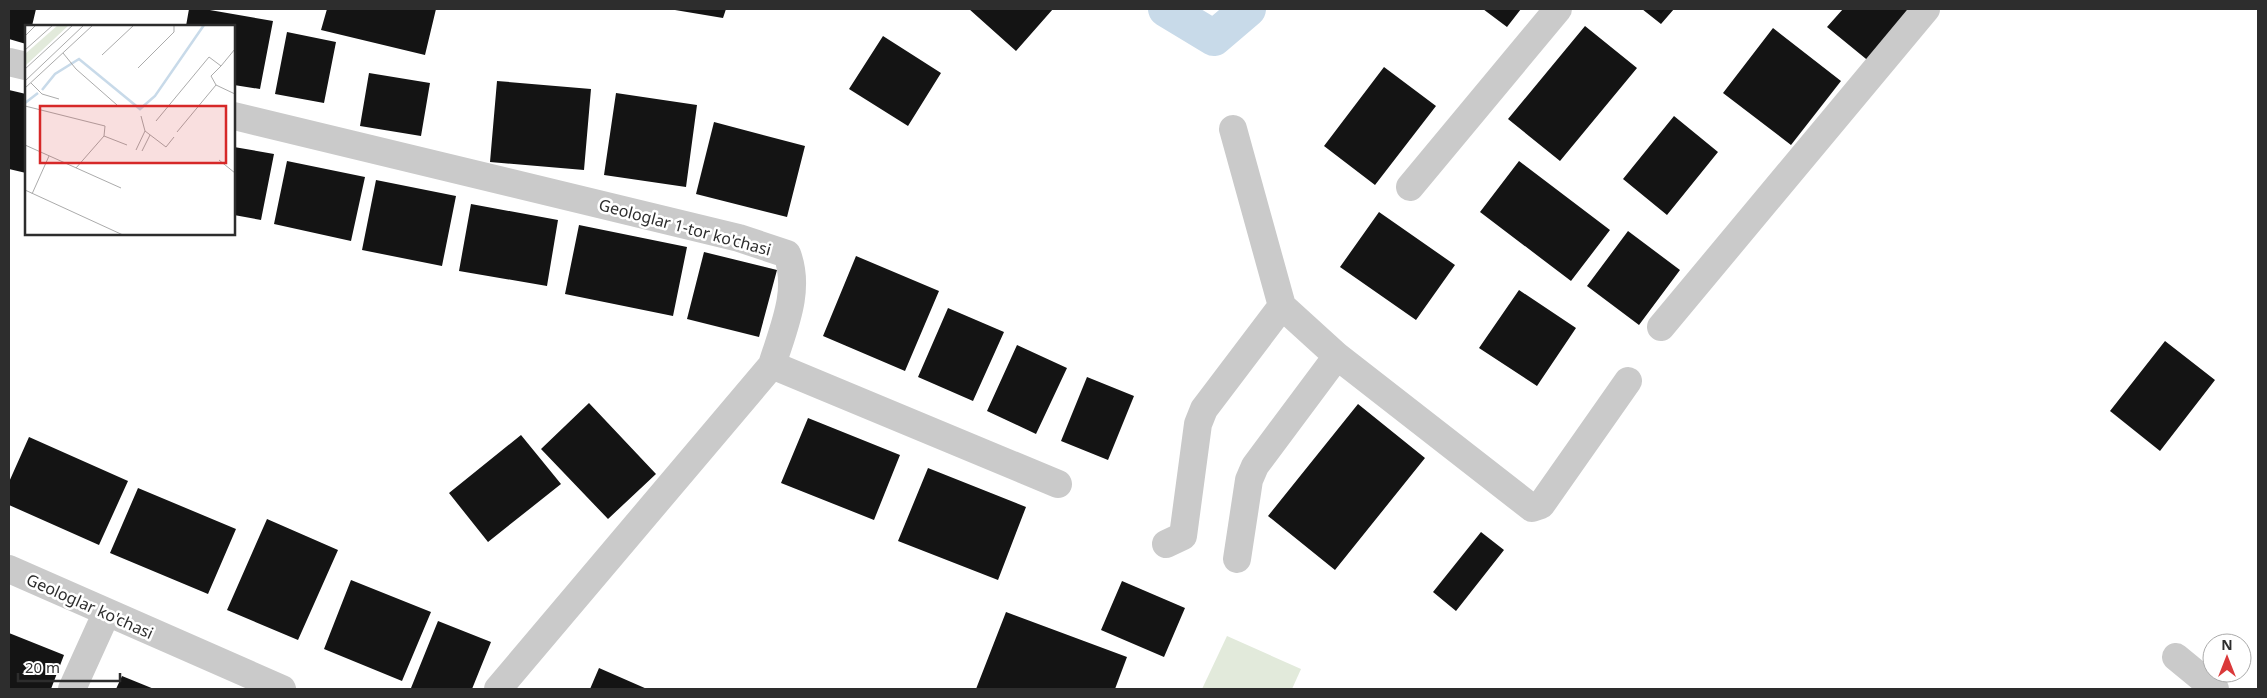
<svg xmlns="http://www.w3.org/2000/svg" width="2267" height="698" viewBox="0 0 2267 698" font-family="'Noto Sans',sans-serif">
	<rect width="100%" height="100%" fill="#fff"/>
	<!-- grass -->
	<path fill="#e2eadb" d="M1227,636L1301,669L1292,689H1202Z"/>
	<g fill="none" stroke-linecap="round" stroke-linejoin="round">
		<!-- canal -->
		<path stroke="#c8dae9" stroke-width="36" d="M1166,9L1214,38L1248,9"/>
	</g>
	<!-- building -->
	<path fill="#141414" d="M9,9H36L32,26H26V44L9,39Z
		M189,9H204L273,21L260,89L234,85V26H186Z
		M327,9H436L425,55L321,30Z
		M669,9H726L723,18Z
		M969,9H1053L1016,51Z
		M1483,9H1521L1507,27Z
		M1642,9H1674L1661,24Z
		M1843,9H1917L1871,63L1827,27Z
		M1585,26L1637,68L1560,161L1508,119Z
		M1773,28L1841,81L1791,145L1723,93Z
		M287,32L336,42L324,103L275,94Z
		M883,36L941,73L908,126L849,89Z
		M1384,67L1436,106L1375,185L1324,146Z
		M369,73L430,83L421,136L360,126Z
		M497,81L591,89L584,170L490,162Z
		M9,90L26,94V173L9,169Z
		M616,93L697,105L686,187L604,175Z
		M1674,116L1718,152L1667,215L1623,179Z
		M714,122L805,146L787,217L696,194Z
		M234,147L274,154L261,220L234,215Z
		M287,161L365,177L351,241L274,224Z
		M1519,161L1610,230L1571,281L1480,212Z
		M376,180L456,196L442,266L362,250Z
		M471,204L558,220L547,286L459,271Z
		M1379,212L1455,265L1416,320L1340,267Z
		M579,225L687,247L673,316L565,294Z
		M1628,231L1680,270L1639,325L1587,286Z
		M704,252L777,270L759,337L687,319Z
		M856,256L939,291L905,371L823,336Z
		M1519,290L1576,328L1537,386L1479,348Z
		M948,308L1004,332L973,401L918,377Z
		M2165,341L2215,380L2160,451L2110,411Z
		M1017,345L1067,368L1036,434L987,411Z
		M1087,377L1134,396L1108,460L1061,441Z
		M589,403L656,474L608,519L541,449Z
		M1358,404L1425,458L1335,570L1268,516Z
		M808,418L900,455L874,520L781,483Z
		M521,435L561,484L488,542L449,493Z
		M29,437L128,481L99,545L9,505V482Z
		M928,468L1026,507L998,580L898,541Z
		M138,488L236,529L208,594L110,553Z
		M267,519L338,550L298,640L227,610Z
		M1481,532L1504,550L1456,611L1433,592Z
		M351,580L431,612L402,681L324,649Z
		M1122,581L1185,608L1164,657L1101,630Z
		M1006,612L1127,657L1115,689H976Z
		M438,621L491,642L472,689L411,688Z
		M9,633L64,655L51,689H9Z
		M599,668L647,689H590Z
		M122,676L154,689H116Z"/>
	<g fill="none" stroke-linecap="round" stroke-linejoin="round">
		<!-- minor -->
		<path stroke="#cacaca" stroke-width="28" d="M9,62L26,66
			M234,116L739,238L787,254C801,291 783,329 772,365L498,689
			M1233,129L1282,306
			M1410,187L1558,9
			M1661,327L1926,9
			M772,365L1058,484
			M1166,544L1183,536L1198,424L1204,409L1282,306L1337,356L1532,508L1541,505L1628,381
			M1237,559L1249,480L1255,466L1337,356
			M9,569L282,689
			M2176,657L2215,689
			M72,689L106,614"/>
	</g>
	<g text-anchor="middle" stroke-width="5" stroke-linejoin="round" paint-order="stroke">
		<!-- street labels -->
		<g font-size="16" fill="#2d2d2d" stroke="#fff">
			<text transform="translate(685 227) rotate(15)" y="6">Geologlar 1-tor ko'chasi</text>
			<text transform="translate(90 606) rotate(24)" y="6">Geologlar ko'chasi</text>
		</g>
	</g>
	<!-- overview -->
	<g transform="translate(25 25)">
		<rect width="210" height="210" fill="#fff"/>
		<path d="M33,0H44L0,41V29Z" fill="#e2eadb"/>
		<path fill="none" stroke="#c8dae9" stroke-width="2.5" d="M17,65L30,49L54,34L115,84L130,71L179,0M0,78L13,68"/>
		<path fill="none" stroke="#ababab" stroke-width="1" d="M0,11L11,0M0,25L28,0M38,28L51,44L92,80M77,30L109,0M113,43L149,7V0M0,44L48,0M0,56L59,0M6,58L17,69L34,74M191,60L186,51L196,41M191,60L210,69M0,63L68,0M0,81L80,101L79,111L51,143M116,91L120,106M131,96L184,32L196,41L210,24M152,107L191,60M79,111L102,120M0,120L96,163M111,125L120,106L141,122L149,112M117,126L125,110M194,135L210,148M0,165L98,210M7,169L24,131"/>
		<path fill="#d62828" fill-opacity="0.15" stroke="#d62828" stroke-width="2.5" d="M15,81H201V138H15Z"/>
		<rect width="210" height="210" fill="none" stroke="#2d2d2d" stroke-width="2.5"/>
	</g>
	<!-- border -->
	<rect width="2267" height="698" fill="none" stroke="#2d2d2d" stroke-width="20"/>
	<!-- north arrow -->
	<g transform="translate(2227 658)"><circle r="24" fill="#ffffff" stroke="#ababab"/>
	<path d="M0-4L9 19L0 12L-9 19Z" fill="#da393a"/>
	<text y="-8" font-size="14" font-weight="bold" text-anchor="middle" fill="#2d2d2d">N</text>
	</g>
	<!-- scale -->
	<path d="M18 673v8h102v-8" fill="none" stroke="#2d2d2d" stroke-width="2.5"/>
	<text x="25" y="673" font-size="15" fill="#2d2d2d" stroke="#ffffff" stroke-width="4" paint-order="stroke">20 m</text>
</svg>
